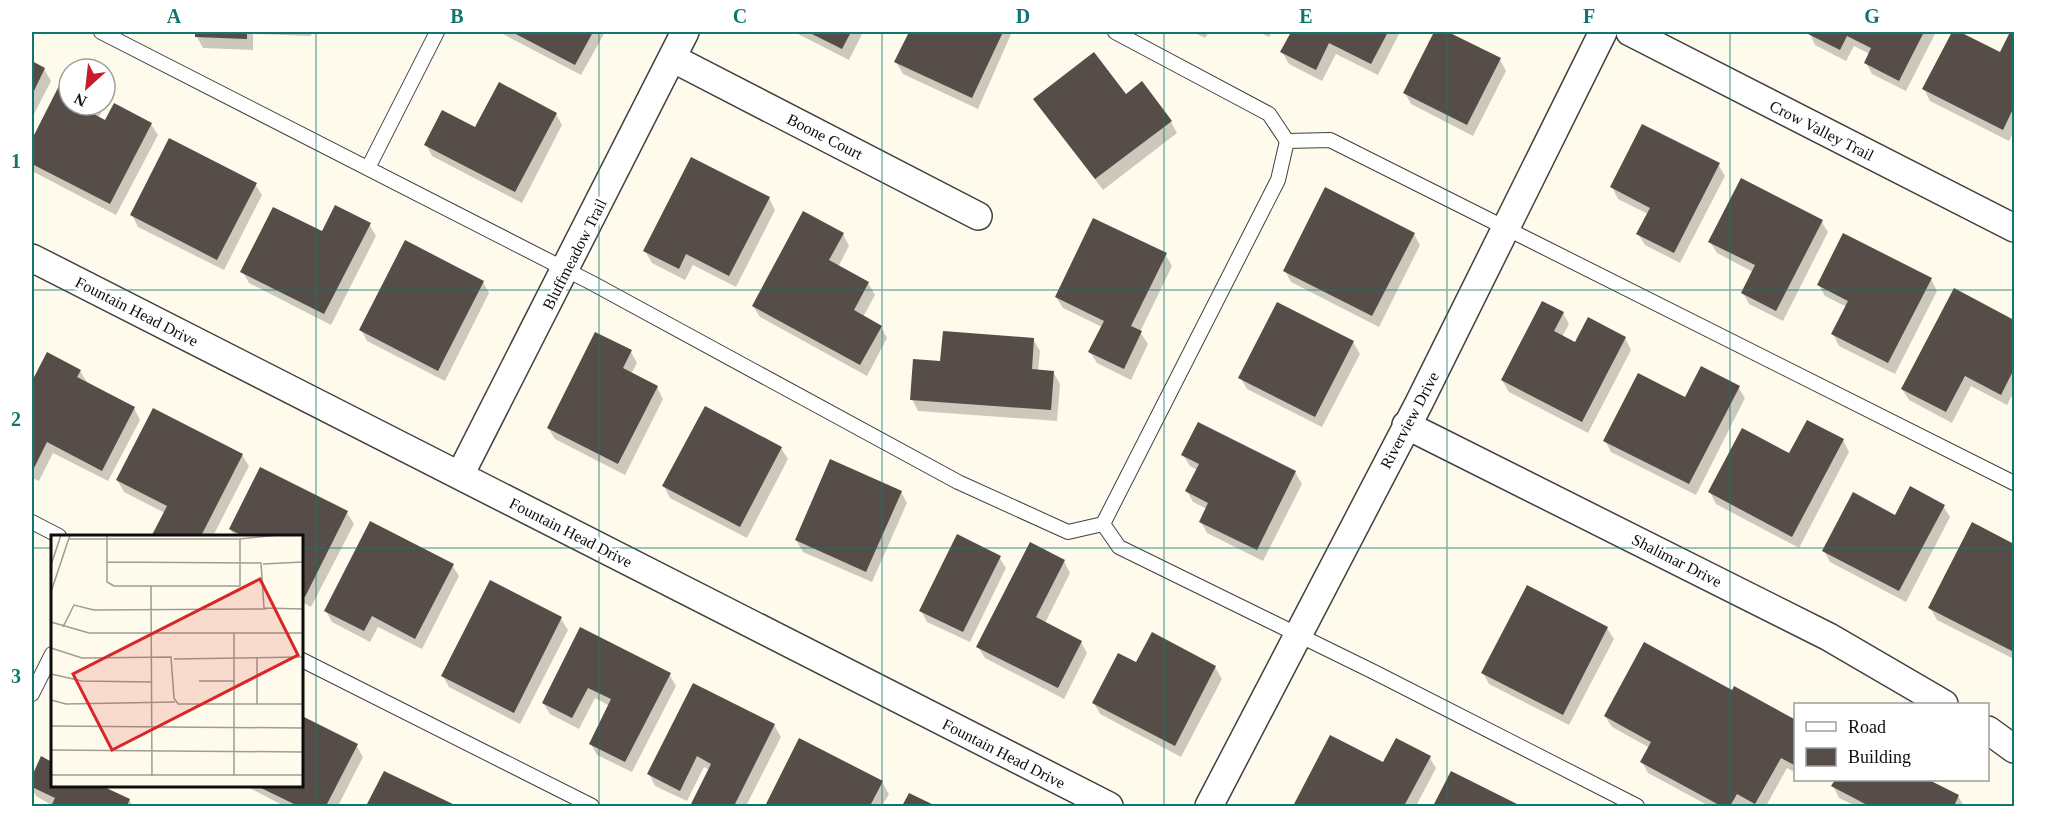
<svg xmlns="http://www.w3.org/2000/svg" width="2046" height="838" viewBox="0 0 2046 838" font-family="Georgia,serif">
	<rect width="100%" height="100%" fill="#fffbec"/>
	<!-- shadow -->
	<path fill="#0003" d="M197,32H312L311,36L253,34V50L203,48L197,37Z
		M499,32H605L581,75Z
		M794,32H863L849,60Z
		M910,32H1012L978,109L903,74L896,62Z
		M1193,32H1209L1205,38Z
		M1259,32H1272L1269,37Z
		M1293,32H1400L1378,75L1336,54L1322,81L1289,64L1282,52Z
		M1436,32H1445L1500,60L1506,71L1473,136L1411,104L1405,93Z
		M1809,32H1936L1906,91L1872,74L1866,63L1870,54L1854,46L1846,61L1815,45Z
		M1953,32L2001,54L2012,32H2014V131L2009,141L1930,101L1924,89Z
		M32,63L44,69L51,81L32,118Z
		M64,80L69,82V105H102L103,108L98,119L106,122L151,124L158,135L116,215L32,171V142Z
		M1125,96L1171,122L1177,133L1103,190L1035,99Z
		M556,114L562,125L522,203L432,156L426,144L476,129Z
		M1718,164L1725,176L1680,263L1645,245L1638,234L1648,214L1618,199L1612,187Z
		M255,184L262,195L224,270L138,227L132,215Z
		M769,198L775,210L736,287L693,265L685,280L652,263L645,251Z
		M1821,221L1828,232L1783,321L1749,304L1743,293L1753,272L1717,253L1710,242Z
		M369,224L376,236L331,325L249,283L242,271L322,233Z
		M843,234L849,246L838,267L868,283L875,295L863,317L881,327L887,338L867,376L760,317L753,306Z
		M1414,234L1420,245L1379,327L1291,282L1285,271Z
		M1165,254L1172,266L1140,332L1148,344L1131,380L1097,363L1090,352L1102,327L1063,308L1056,297Z
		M1931,279L1937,291L1895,374L1839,346L1833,334L1847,307L1825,296L1819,285Z
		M483,282L489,293L445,381L367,341L361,330Z
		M1955,290L2014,322V392L2007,405L1971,386L1952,423L1909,400L1902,389Z
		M1563,313L1569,324L1562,337L1576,344L1625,338L1631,350L1588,433L1509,392L1502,380Z
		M1033,339L1040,351L1038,371L1053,372L1060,384L1057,421L918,411L912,399L942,363Z
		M1353,342L1360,354L1322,427L1247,389L1240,377Z
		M631,352L637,363L631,374L657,387L663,399L625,475L555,439L548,428Z
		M47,354L80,371L87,382L134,408L140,420L108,481L53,453L39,481L32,478V384Z
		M1738,387L1745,398L1696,495L1611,452L1605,440L1686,399Z
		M1843,440L1849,452L1799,548L1716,504L1710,492Z
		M781,448L788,459L747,538L670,498L664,486Z
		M242,455L249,466L213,536H155L165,513L124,492L117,480Z
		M1183,455L1295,472L1302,484L1263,561L1207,533L1201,522L1207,509L1193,502L1187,491L1197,470L1190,466Z
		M901,492L907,503L872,582L803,552L796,540Z
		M1943,506L1950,517L1906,602L1830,562L1824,551L1896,517Z
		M347,513L354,524L311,607L302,602V536H235L230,529Z
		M1973,524L2014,546V659L1937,620L1930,608Z
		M999,557L1006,568L970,642L927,622L921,611Z
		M1064,561L1070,573L1045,623L1081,642L1087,653L1064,699L985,658L978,647Z
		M452,565L459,576L422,649L378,627L370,642L332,622L326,611Z
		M490,582L561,619L568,630L520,724L449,687L443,676Z
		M1607,628L1614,639L1569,725L1489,684L1483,673Z
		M581,629L669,674L676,686L632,772L597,755L591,744L610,706L595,698L579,729L550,714L543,703Z
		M1215,667L1222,679L1181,757L1100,714L1094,703Z
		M693,685L774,725L781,737L746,806H692L710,770L704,767L687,801L655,786L649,774Z
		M1732,693L1796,721V773L1787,768L1766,806L1744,804L1709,806L1648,773L1642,762L1650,748L1612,727L1605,716Z
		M302,717L356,745L363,757L338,806H284L246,786H302Z
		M1331,737L1384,764L1429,757L1436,768L1416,806H1295Z
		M800,740L882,782L889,794L882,806H766Z
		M42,758L52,763V786H98L129,800L133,806H53L36,796L32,789V780Z
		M384,773L453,806H368Z
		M1452,773L1518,806H1435Z
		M1836,780H1926L1958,796L1964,806H1856L1839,798L1833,786Z"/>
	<!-- building -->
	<path fill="#564d48" d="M195,32H247V39L195,37Z
		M512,32H593L575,65Z
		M808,32H851L842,49Z
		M909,32H1003L972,98L894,62Z
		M1291,32H1388L1371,64L1329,43L1316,70L1280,52Z
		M1434,32H1448L1501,58L1467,125L1403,93Z
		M1807,32H1924L1899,81L1864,63L1871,48L1847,36L1840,50L1806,33Z
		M1952,32H1960L2000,52L2010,32H2014V107L2003,130L1922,89Z
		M1094,52L1126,94L1142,81L1172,121L1095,179L1033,99Z
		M32,61L45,68L32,95Z
		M63,78L69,81V105H93L90,112L105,120L114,103L152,123L110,204L32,164V139Z
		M499,82L557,113L515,192L424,145L442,110L475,127Z
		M1642,124L1720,163L1674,253L1636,234L1650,208L1610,187Z
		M169,138L257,183L217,260L130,215Z
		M691,157L770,197L729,276L686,254L679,269L643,251Z
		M1741,178L1823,220L1776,311L1741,293L1755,265L1708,242Z
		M1325,187L1415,233L1372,316L1283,271Z
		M335,205L371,223L324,314L240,272L273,207L322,231Z
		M803,211L844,233L829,260L869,282L854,310L882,326L860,365L752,306Z
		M1093,218L1167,253L1131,326L1142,331L1124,369L1088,352L1104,321L1055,297Z
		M1843,233L1932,278L1888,363L1831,334L1848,301L1817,285Z
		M405,240L484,281L438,371L359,330Z
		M1954,288L2014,320V369L2001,395L1965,376L1946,412L1901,389Z
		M1542,301L1564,312L1554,331L1575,342L1588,317L1626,337L1582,422L1501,380Z
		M1277,302L1354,341L1315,417L1238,378Z
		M943,331L1034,338L1032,369L1054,371L1051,410L910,400L913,359L940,361Z
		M595,332L632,350L623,368L658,386L618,464L547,428Z
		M47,352L81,370L77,377L135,407L102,471L47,442L32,472V381Z
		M1701,366L1740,386L1689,484L1603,441L1638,373L1685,397Z
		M705,406L782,447L740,527L662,486Z
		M153,408L243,454L201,536L152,535L167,506L116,480Z
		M1807,420L1844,439L1792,537L1708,492L1742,428L1789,453Z
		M1198,422L1296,471L1257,550L1199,522L1208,503L1185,491L1199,464L1181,455Z
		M830,459L902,491L866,572L795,540Z
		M260,467L348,511L305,597L302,595V536H243L229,529Z
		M1910,486L1945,505L1899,591L1822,551L1853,492L1895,515Z
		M370,521L454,564L415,639L372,616L364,631L324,611Z
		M1972,522L2014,544V652L1928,608Z
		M957,534L1001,556L963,632L919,611Z
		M1030,542L1065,560L1036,617L1082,641L1058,688L976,647Z
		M490,580L562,617L514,713L441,676Z
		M1527,585L1608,627L1563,715L1481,673Z
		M580,627L671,673L625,762L589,744L611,699L588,688L572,718L542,703Z
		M1152,632L1216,666L1175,746L1092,703L1118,653L1136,662Z
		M1644,642L1732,690L1734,686L1796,720V766L1781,758L1755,804L1737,794L1730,806H1721L1640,762L1651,742L1604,716Z
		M693,683L775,724L734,806H690L711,764L697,756L680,791L647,774Z
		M302,716L358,744L326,806H298L257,786H302Z
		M1330,735L1383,762L1396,738L1431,756L1404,806H1293Z
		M799,738L883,781L870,806H765Z
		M41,756L52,762V786H102L130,799L127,806H51L55,798L32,787V776Z
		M384,771L457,806H366Z
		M1451,771L1521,806H1433Z
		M1835,780H1929L1959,795L1954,806H1869L1831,786Z
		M909,793L936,806H902Z"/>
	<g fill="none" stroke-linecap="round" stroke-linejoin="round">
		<!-- lane casing -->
		<g stroke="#404040" stroke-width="16">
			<path id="lane" d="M101,32L592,283L958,482L1068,532L1103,524
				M1115,32L1269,114L1287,141L1278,180L1103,524L1119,547L1374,672L1637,806
				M1287,141L1330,140L2014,483
				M368,168L437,32
				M32,522L59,536
				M302,660L592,806
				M32,694L52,654"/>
		</g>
		<!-- street casing -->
		<g stroke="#404040" stroke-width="30">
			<path id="street" d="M1630,32L2014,228
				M672,58L978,216
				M32,258L1109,806
				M1406,425L1829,637L1944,704
				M460,475L685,32
				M1988,730L2014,749
				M1209,806L1419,403L1603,32"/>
		</g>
		<!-- lane -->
		<use href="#lane" stroke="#fff" stroke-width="14"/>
		<!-- street -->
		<use href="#street" stroke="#fff" stroke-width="27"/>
	</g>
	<!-- grid -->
	<path fill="none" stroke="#0f766e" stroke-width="1.5" stroke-opacity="0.55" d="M316,32V806M599,32V806M882,32V806M1164,32V806M1447,32V806M1730,32V806M32,290H2014M32,548H52M302,548H2014"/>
	<g text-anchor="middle" stroke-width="6" stroke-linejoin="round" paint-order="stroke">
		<!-- street labels -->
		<g font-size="16" fill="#0d0d0d" stroke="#fff">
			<text transform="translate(1822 130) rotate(27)" y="6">Crow Valley Trail</text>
			<text transform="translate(825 136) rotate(27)" y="6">Boone Court</text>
			<text transform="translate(574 254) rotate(-63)" y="6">Bluffmeadow Trail</text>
			<text transform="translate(137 311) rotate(27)" y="6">Fountain Head Drive</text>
			<text transform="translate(1409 420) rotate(-62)" y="6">Riverview Drive</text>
			<text transform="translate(571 532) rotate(27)" y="6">Fountain Head Drive</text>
			<text transform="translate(1677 560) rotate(27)" y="6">Shalimar Drive</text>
			<text transform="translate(1004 753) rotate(27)" y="6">Fountain Head Drive</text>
		</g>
	</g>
	<!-- overview -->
	<g transform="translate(51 535)">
		<rect width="252" height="252" fill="#fffbec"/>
		<path fill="none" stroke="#9e9c93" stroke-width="1.5" d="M56,0V47L63,51H189V4M18,4H189L227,0M56,27L210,28L213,73L252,74M212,29L252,27M0,30L10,0M100,51L101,241M0,57L19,0M0,87L38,98H252M12,92L23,70L43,75L215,74M0,113L31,123L120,122L123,163L127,169H252M206,122V169M123,124L252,122M0,139L31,146L100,147M148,146H184M0,165L15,169L124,167M0,191L252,193M0,215L252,217M0,240H252M183,240V98"/>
		<path fill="#d62828" fill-opacity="0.15" stroke="#d62828" stroke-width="3" d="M209,44L247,120L61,215L22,139Z"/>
		<rect width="252" height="252" fill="none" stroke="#0d0d0d" stroke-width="3"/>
	</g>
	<!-- border -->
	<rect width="2046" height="838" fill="none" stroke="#ffffff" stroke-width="66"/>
	<!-- legend -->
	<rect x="1794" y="703" width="195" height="78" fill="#ffffff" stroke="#9e9e9e" stroke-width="1.5"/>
	<rect x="1806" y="722" width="30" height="9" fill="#ffffff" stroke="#9e9e9e" stroke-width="1.5"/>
	<text x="1848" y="733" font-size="18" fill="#0d0d0d">Road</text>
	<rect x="1806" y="748" width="30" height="18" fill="#564d48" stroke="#9e9e9e" stroke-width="1.5"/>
	<text x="1848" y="763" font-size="18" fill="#0d0d0d">Building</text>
	<!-- north arrow -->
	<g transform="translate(87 87) rotate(207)"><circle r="28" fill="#ffffff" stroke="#9e9e9e" stroke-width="1.5"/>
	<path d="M0-4.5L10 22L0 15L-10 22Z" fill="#c71a2a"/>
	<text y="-9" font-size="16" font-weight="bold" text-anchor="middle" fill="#0d0d0d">N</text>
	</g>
	<rect x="33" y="33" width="1980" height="772" fill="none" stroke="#0f766e" stroke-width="2"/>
	<g font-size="20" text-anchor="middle" font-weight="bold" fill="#0f766e">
		<text x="174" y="23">A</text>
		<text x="457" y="23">B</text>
		<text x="740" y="23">C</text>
		<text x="1023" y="23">D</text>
		<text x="1306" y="23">E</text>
		<text x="1589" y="23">F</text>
		<text x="1872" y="23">G</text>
		<text x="16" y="168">1</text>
		<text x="16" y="426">2</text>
		<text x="16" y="683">3</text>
	</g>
</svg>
